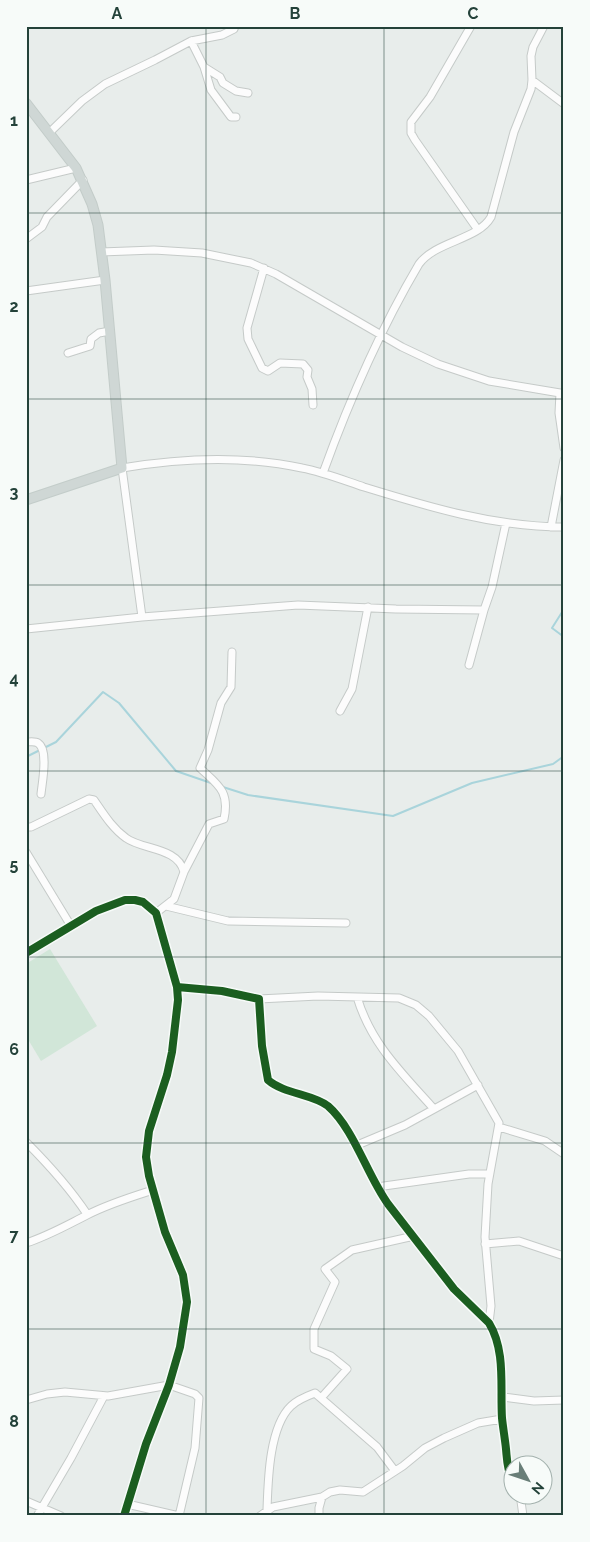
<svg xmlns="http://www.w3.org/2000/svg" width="590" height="1542" viewBox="0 0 590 1542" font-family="Raleway,sans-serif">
	<rect width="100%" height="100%" fill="#e8edeb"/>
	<!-- green -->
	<path fill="#d1e6d8" d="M50,949L97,1026L41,1061L26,1036V964Z"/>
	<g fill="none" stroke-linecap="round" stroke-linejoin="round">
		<!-- stream -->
		<path stroke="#a9d4db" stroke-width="2" d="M564,609L552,628L564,637
			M44,748L56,742L103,692L119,703L176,771L211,783
			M26,757L40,750
			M223,787L248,795L393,816L472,783L553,764L564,756"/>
		<!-- minor casing -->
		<g stroke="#c5cac8" stroke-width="9">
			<path id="minor" d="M471,26L430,97L411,122V133L415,140L478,230
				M191,41L204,67L220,77L223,83L236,91L248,93
				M204,67L211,90L231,117H236
				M532,80L564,104
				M49,133L82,101L105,84L155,60L191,41L222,35L234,29L235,26
				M26,180L76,168
				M26,239L42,227L47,217L83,180
				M101,252L154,250L202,253L251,263L276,274L402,347L438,364L489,381L560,393L559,413L564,448
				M264,268L247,328L248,339L262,368L268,371L280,363L303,364L308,370L307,377L312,389L313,405
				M26,291L105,280
				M68,353L90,346L91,339L99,333L110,331
				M323,473C349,401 380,330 419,264C436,241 478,240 491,217L514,132L531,89L532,80L531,56L533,47L544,26
				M551,527L564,460
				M142,617L122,468C182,458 242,455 302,468C323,472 343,480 364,487C429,507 495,527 564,527
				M26,629L142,617L298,605L396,609L484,610L492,587L506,523
				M469,665L484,610
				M340,711L352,689L368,607
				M26,742C30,742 35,741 38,743C49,750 42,783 41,794
				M26,827H31L89,799L94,800C103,813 112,828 126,838C142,850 178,847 184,872L174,899L156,913
				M26,852L71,926
				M184,872L209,824L224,819C230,791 218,785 200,768L208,750L221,703L231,687L232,652
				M166,906L228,921L346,923
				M26,953L96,911L125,900H135L143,902L156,913L177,987L178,1000L172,1052L167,1075L149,1131L146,1157L149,1176L165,1232L183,1275L187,1302L180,1347L169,1385L146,1444L124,1516
				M177,987L222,991L259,999L262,1046L268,1080C284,1094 313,1094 328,1106C354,1129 367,1175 388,1204L454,1289L489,1323C506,1351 500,1387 502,1418C503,1428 505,1439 506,1449C507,1459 507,1470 512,1479
				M357,997C371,1044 402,1073 434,1109
				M259,999L318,996L399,998L416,1005L429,1016L458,1051L499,1123L488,1184L485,1237L491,1306L489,1323
				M499,1127L545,1141L564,1154
				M26,1142C49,1165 69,1187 87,1214
				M355,1146L405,1125L478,1085
				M377,1187L469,1174H489
				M26,1243C48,1236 67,1225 87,1215C108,1204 131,1197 153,1190
				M485,1244L519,1241L564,1256
				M503,1397L534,1401L564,1400
				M321,1398L347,1369L331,1356L314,1349V1329L335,1282L325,1269L352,1250L414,1236
				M26,1400L47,1394L65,1392L108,1396L169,1385L195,1394L199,1398L195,1448L179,1516
				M520,1494L523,1516
				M26,1501L61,1516
				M127,1504L179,1516
				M267,1510C268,1481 269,1427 291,1406C297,1400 307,1396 315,1393L377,1447L395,1471
				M37,1516L71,1458L104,1396
				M260,1516L273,1507L322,1497L330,1492L340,1490L363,1492L403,1466L425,1448L444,1438L478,1423L502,1419
				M319,1516V1508L322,1497"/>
		</g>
		<!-- major casing -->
		<g stroke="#c3ccc9" stroke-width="11">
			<path id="major" d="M26,103L76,168L92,204L98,225L105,280L122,468L26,500"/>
		</g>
		<!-- minor -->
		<use href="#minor" stroke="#fcfcfc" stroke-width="7"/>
		<!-- major -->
		<use href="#major" stroke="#cfd7d5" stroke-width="9"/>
		<!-- cycleway casing -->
		<g stroke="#f7fbf9" stroke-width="11">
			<path id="cycleway" d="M26,953L96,911L125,900H135L143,902L156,913L177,987L178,1000L172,1052L167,1075L149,1131L146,1157L149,1176L165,1232L183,1275L187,1302L180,1347L169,1385L146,1444L124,1516
				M177,987L222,991L259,999L262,1046L268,1080C284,1094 313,1094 328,1106C354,1129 367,1175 388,1204L454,1289L489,1323C506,1351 500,1387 502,1418C503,1428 505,1439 506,1449C507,1459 507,1470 512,1479"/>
		</g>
		<!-- cycleway -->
		<use href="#cycleway" stroke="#1b5e20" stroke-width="8"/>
	</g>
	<!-- grid -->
	<path fill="none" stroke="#24423a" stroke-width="1" stroke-opacity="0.55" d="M206,26V1516M384,26V1516M26,213H564M26,399H564M26,585H564M26,771H564M26,957H564M26,1143H564M26,1329H564"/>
	<!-- border -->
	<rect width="590" height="1542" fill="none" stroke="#f7fbf9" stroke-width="55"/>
	<!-- north arrow -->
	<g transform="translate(528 1480) rotate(130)"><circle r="24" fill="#f7fbf9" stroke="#a3b1ad"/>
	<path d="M0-4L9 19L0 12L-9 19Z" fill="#697e78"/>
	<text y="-8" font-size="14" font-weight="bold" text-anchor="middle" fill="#24423a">N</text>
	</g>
	<rect x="28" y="28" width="534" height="1486" fill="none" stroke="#24423a" stroke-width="2"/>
	<g font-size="16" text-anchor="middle" font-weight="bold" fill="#24423a">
		<text x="117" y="19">A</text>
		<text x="295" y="19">B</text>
		<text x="473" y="19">C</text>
		<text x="14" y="126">1</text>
		<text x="14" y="312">2</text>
		<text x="14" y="498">3</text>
		<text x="14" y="684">4</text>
		<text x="14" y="870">5</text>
		<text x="14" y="1055">6</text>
		<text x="14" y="1241">7</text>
		<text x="14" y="1427">8</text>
	</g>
</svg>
